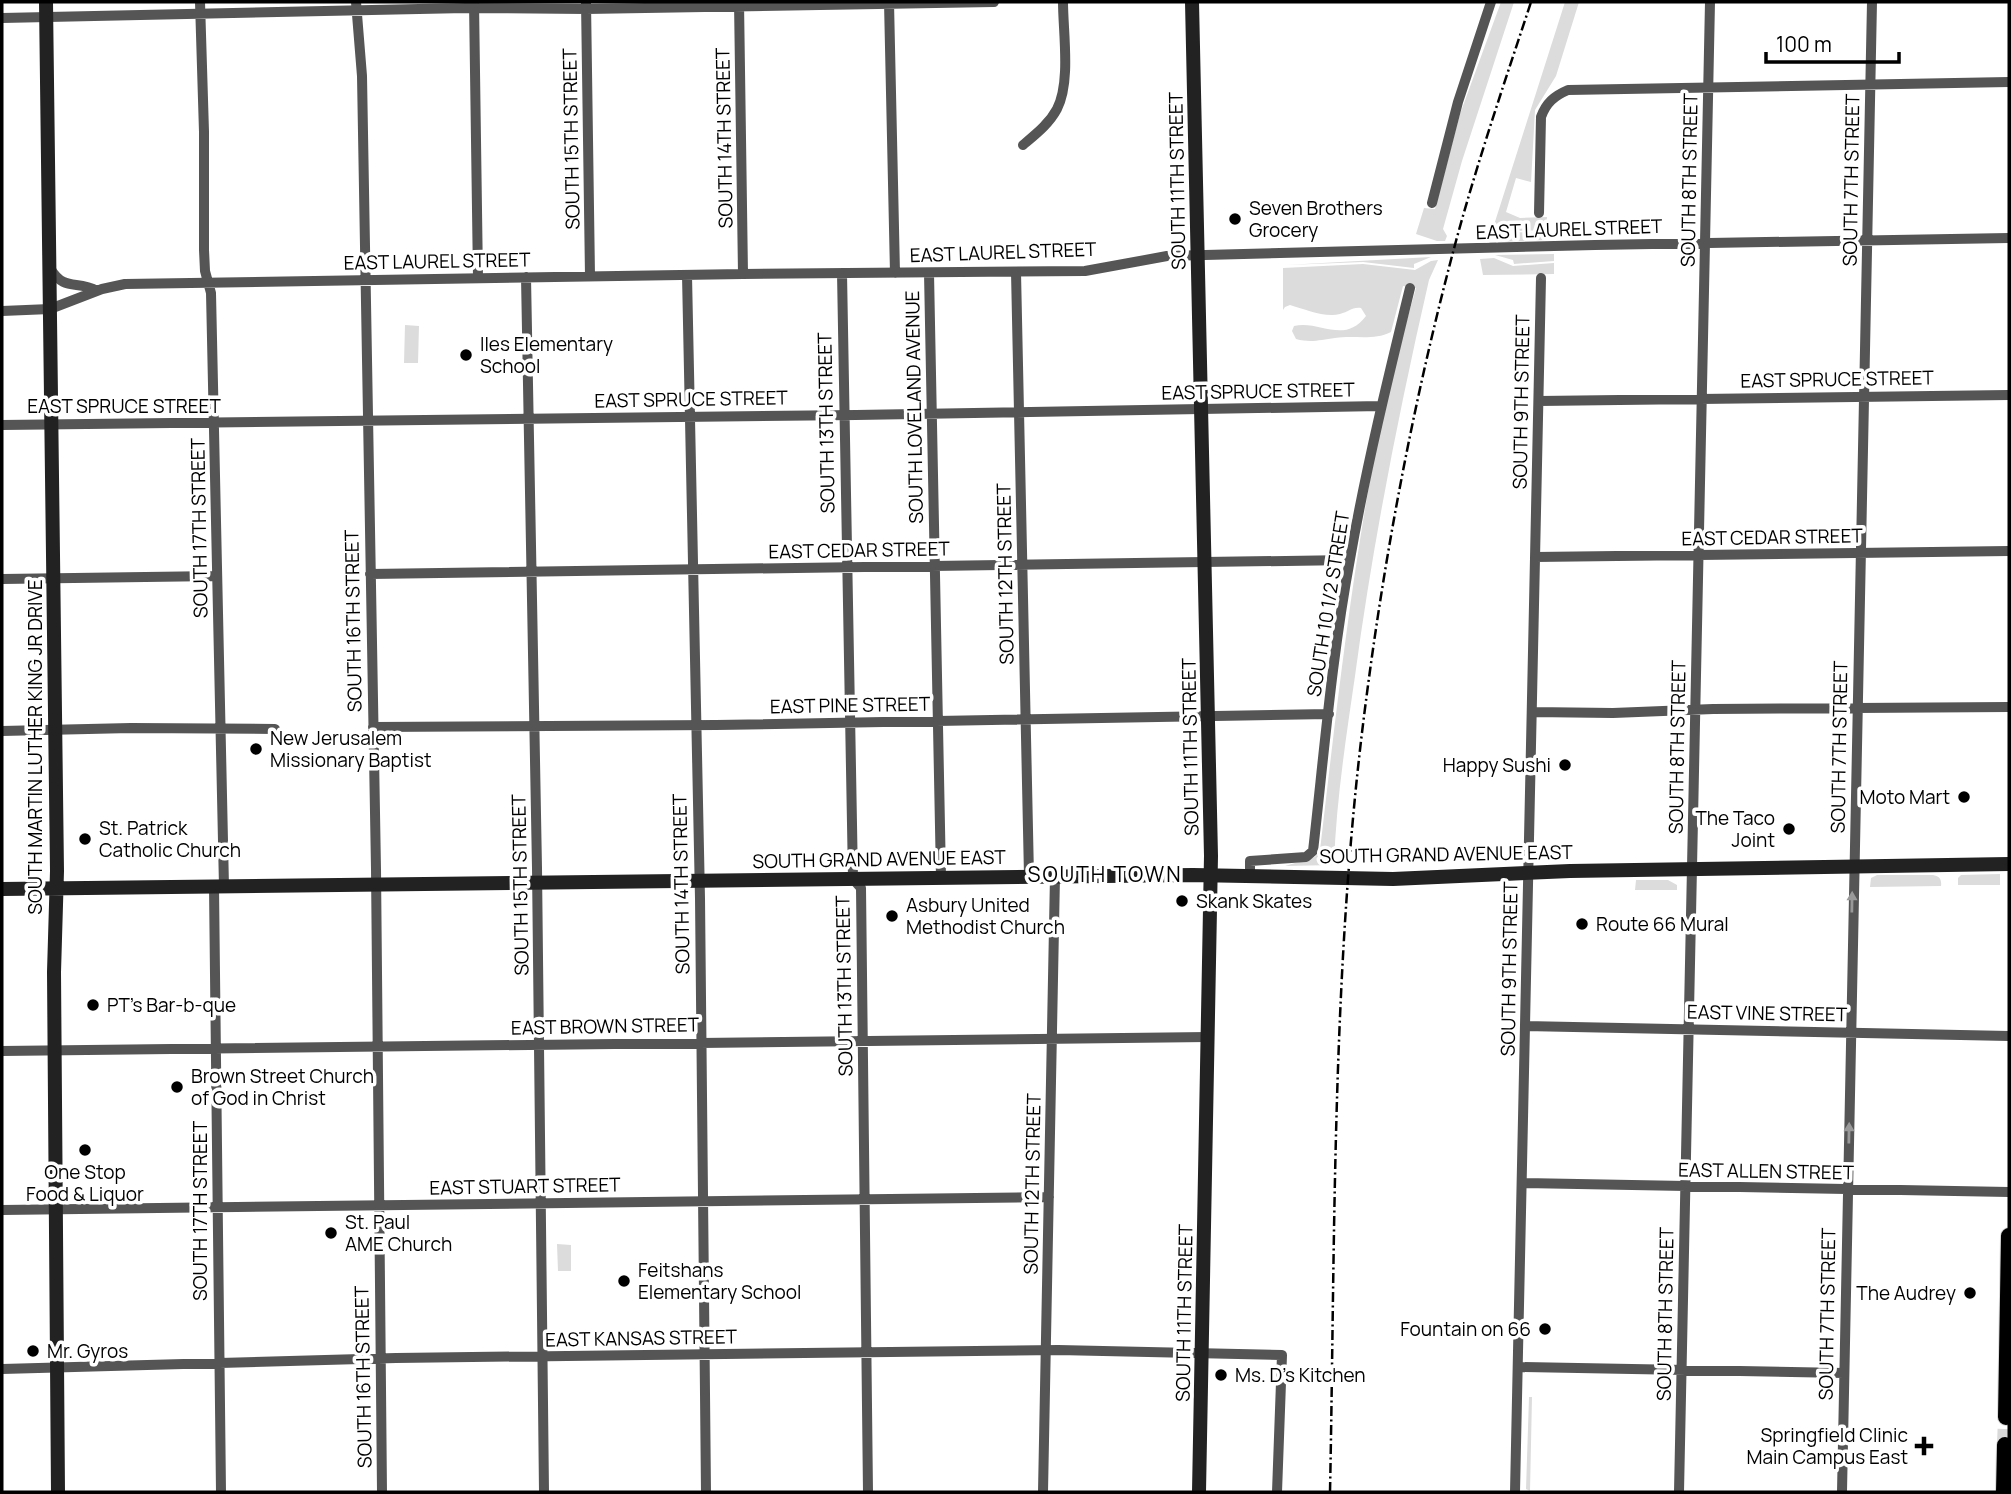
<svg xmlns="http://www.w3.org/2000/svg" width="2011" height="1494" viewBox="0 0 2011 1494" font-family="Manrope,sans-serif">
	<rect width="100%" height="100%" fill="#fff"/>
	<!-- green -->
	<path fill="#dcdcdc" d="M1501,2H1514L1462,161L1443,229L1447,236L1445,241H1437L1416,234L1424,208L1435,209L1460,114Z
		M1565,2H1579L1556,76L1535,110L1531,182L1516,178L1506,212L1520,218L1547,217L1546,230L1512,231L1499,239H1485L1493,228Z
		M1513,232L1546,233V240L1500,242L1512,236Z
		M1554,254V261L1514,264L1513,260L1495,255Z
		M1431,257L1414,264V268L1363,262L1286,265Z
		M1494,258L1513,266L1554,263V274L1483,275L1480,259Z
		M1438,260L1429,280C1399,411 1373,542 1355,676C1346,738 1336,802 1334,865L1285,866L1315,857L1320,850C1337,705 1353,560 1382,417C1391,374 1404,331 1416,288L1403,286L1391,332C1373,341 1355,335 1335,338C1320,340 1311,343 1296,339L1292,331L1294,326C1320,320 1344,345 1366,316L1361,308C1351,307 1349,312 1340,314C1325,318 1304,309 1290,305L1285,307L1283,310V268L1363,264L1415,270L1431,261Z
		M405,325L419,326L418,363H404Z
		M2000,874V885H1958V878L1961,875Z
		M1877,875H1933C1939,876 1942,879 1941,886L1870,887L1871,878Z
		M1636,880H1668L1677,885V890H1635Z
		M557,1244L571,1245V1271H558Z
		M1529,1397H1532L1530,1491L1526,1489Z"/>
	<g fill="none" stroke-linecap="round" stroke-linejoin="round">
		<!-- primary-tunnel -->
		<path stroke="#d9d9d9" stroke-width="16" stroke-dasharray="16 8" stroke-linecap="butt" d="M2005,1445L2006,1417"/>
		<!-- primary casing -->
		<g stroke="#dbdbdb" stroke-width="18">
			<path id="primary" d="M2006,1417L2009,1236
				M2004,1492L2005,1445"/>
		</g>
		<!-- street -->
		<path stroke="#555" stroke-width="10" d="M200,2L204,132V250L205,271L211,293L224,887
			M356,2L362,76L376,869L382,1492
			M474,2L478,278
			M586,2L590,276
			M739,2L743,274
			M889,2L895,273
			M2,18L466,8L586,9L994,2
			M1023,145C1036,134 1049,124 1057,109C1071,82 1063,32 1063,2
			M1432,203L1458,102L1491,2
			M1539,213L1541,117C1546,103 1554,96 1568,90L2009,82
			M50,268C65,293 77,279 97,291
			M1016,272L1029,876
			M842,273L853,879L861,888L868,1492
			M929,273L941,877
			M687,275L700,898L706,1492
			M526,277L537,868L544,1492
			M2,311L50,309L102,289L125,284L743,274L1085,271L1167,256L1595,245L2009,238
			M1539,401L2009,395
			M2,425L856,415L1381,406
			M1535,557L2009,551
			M370,574L1349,560
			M2,579L217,576
			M1532,712L1613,713L1713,709L2009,707
			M373,727L716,725L1329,714
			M2,731L131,728L275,729
			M1250,875V861L1306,857L1313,851C1324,754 1332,655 1350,559C1366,468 1388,378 1410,288
			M214,887L221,1492
			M1525,1026L2009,1036
			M2,1051L1208,1037
			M1522,1183L2009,1192
			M2,1210L1049,1197
			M1518,1367L1844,1373
			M2,1369L396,1358L1058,1350L1282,1355L1277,1492
			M1043,1492L1055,876
			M1515,1492L1541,278
			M1679,1492L1710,2
			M1842,1492L1872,2"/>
		<!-- secondary -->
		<path stroke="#222" stroke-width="14" d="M46,2L57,871L54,972L58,1492
			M1192,2L1211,856L1199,1492
			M2,889L1193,875L1393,879L1570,871L2009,864"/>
		<!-- primary -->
		<use href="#primary" stroke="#000" stroke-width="16"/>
		<!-- rail -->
		<path stroke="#000" stroke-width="2.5" stroke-dasharray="10 3.5 2 3.5" stroke-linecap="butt" d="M1330,1492C1335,1242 1332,990 1361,741C1381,572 1412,405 1456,241C1478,160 1505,81 1531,2"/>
	</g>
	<!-- one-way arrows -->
	<defs><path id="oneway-solid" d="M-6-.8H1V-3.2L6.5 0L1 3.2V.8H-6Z" transform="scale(1.75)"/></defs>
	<g fill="#999">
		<use href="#oneway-solid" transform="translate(1852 902) rotate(-89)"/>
		<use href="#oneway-solid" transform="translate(1849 1133) rotate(-89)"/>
	</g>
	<!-- markers -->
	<g fill="#000" stroke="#fff" stroke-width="2.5">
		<circle cx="1235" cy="219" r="7"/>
		<circle cx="466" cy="355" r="7"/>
		<circle cx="256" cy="749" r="7"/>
		<circle cx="1565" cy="765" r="7"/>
		<circle cx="1964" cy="797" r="7"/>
		<circle cx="1789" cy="829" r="7"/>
		<circle cx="85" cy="839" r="7"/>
		<circle cx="1182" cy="901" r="7"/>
		<circle cx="892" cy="916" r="7"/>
		<circle cx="1582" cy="924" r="7"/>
		<circle cx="93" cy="1005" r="7"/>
		<circle cx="177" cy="1087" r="7"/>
		<circle cx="85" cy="1150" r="7"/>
		<circle cx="331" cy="1233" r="7"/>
		<circle cx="624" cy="1281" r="7"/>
		<circle cx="1970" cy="1293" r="7"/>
		<circle cx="1545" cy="1329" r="7"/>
		<circle cx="33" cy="1351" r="7"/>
		<circle cx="1221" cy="1375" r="7"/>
		<path d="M1920.5 1435.5h7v7h7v7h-7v7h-7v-7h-7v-7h7z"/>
	</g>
	<g text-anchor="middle" stroke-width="7" stroke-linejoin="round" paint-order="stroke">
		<!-- street labels -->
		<g font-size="19" fill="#000" stroke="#fff">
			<text transform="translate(724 138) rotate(-91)" y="7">SOUTH 14TH STREET</text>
			<text transform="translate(571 139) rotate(-91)" y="7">SOUTH 15TH STREET</text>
			<text transform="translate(1689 180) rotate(-89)" y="7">SOUTH 8TH STREET</text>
			<text transform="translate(1851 180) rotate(-89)" y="7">SOUTH 7TH STREET</text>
			<text transform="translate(1177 181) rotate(-91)" y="7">SOUTH 11TH STREET</text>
			<text transform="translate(1569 229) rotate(-2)" y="7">EAST LAUREL STREET</text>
			<text transform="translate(1003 252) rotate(-2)" y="7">EAST LAUREL STREET</text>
			<text transform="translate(437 261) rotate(-1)" y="7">EAST LAUREL STREET</text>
			<text transform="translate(1837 379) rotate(-1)" y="7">EAST SPRUCE STREET</text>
			<text transform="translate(1258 391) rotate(-1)" y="7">EAST SPRUCE STREET</text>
			<text transform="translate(691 399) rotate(-1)" y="7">EAST SPRUCE STREET</text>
			<text transform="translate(1521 402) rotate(-89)" y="7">SOUTH 9TH STREET</text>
			<text x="124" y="413">EAST SPRUCE STREET</text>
			<text transform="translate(914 407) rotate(-91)" y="7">SOUTH LOVELAND AVENUE</text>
			<text transform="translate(826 423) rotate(-91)" y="7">SOUTH 13TH STREET</text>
			<text transform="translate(199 528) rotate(-91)" y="7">SOUTH 17TH STREET</text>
			<text transform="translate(1772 537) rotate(-1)" y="7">EAST CEDAR STREET</text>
			<text transform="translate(859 550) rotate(-1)" y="7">EAST CEDAR STREET</text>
			<text transform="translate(1005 574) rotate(-91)" y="7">SOUTH 12TH STREET</text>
			<text transform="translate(1328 604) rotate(-81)" y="7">SOUTH 10 1/2 STREET</text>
			<text transform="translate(353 621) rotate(-91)" y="7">SOUTH 16TH STREET</text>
			<text transform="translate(850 705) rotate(-1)" y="7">EAST PINE STREET</text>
			<text transform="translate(35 747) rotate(-90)" y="7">SOUTH MARTIN LUTHER KING JR DRIVE</text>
			<text transform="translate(1190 747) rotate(-91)" y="7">SOUTH 11TH STREET</text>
			<text transform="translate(1677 747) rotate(-89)" y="7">SOUTH 8TH STREET</text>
			<text transform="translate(1839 747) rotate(-89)" y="7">SOUTH 7TH STREET</text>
			<text transform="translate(1446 854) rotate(-1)" y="7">SOUTH GRAND AVENUE EAST</text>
			<text transform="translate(879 859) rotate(-1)" y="7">SOUTH GRAND AVENUE EAST</text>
			<text transform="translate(681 884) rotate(-91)" y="7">SOUTH 14TH STREET</text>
			<text transform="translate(520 885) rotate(-91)" y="7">SOUTH 15TH STREET</text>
			<text transform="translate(1509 969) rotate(-89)" y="7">SOUTH 9TH STREET</text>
			<text transform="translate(844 986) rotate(-91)" y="7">SOUTH 13TH STREET</text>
			<text transform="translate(1767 1013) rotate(1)" y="7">EAST VINE STREET</text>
			<text transform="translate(605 1026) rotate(-1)" y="7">EAST BROWN STREET</text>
			<text transform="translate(1766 1171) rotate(1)" y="7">EAST ALLEN STREET</text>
			<text transform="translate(1032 1184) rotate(-89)" y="7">SOUTH 12TH STREET</text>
			<text transform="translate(525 1186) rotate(-1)" y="7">EAST STUART STREET</text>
			<text transform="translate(200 1211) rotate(-90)" y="7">SOUTH 17TH STREET</text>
			<text transform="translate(1184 1313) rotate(-89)" y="7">SOUTH 11TH STREET</text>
			<text transform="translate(1665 1314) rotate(-89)" y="7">SOUTH 8TH STREET</text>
			<text transform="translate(1827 1314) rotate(-89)" y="7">SOUTH 7TH STREET</text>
			<text transform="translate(641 1338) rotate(-1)" y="7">EAST KANSAS STREET</text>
			<text transform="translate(363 1377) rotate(-91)" y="7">SOUTH 16TH STREET</text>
		</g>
		<!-- poi labels -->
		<g font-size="19" fill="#000" stroke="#fff" text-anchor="start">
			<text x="1249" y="215">Seven Brothers<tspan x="1249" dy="22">Grocery</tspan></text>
			<text x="480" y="351">Iles Elementary<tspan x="480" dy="22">School</tspan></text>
			<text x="270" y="745">New Jerusalem<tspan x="270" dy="22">Missionary Baptist</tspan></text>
			<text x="1551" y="772" text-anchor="end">Happy Sushi</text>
			<text x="1950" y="804" text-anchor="end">Moto Mart</text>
			<text x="1775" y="825" text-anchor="end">The Taco<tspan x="1775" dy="22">Joint</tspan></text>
			<text x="99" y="835">St. Patrick<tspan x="99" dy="22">Catholic Church</tspan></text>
			<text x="1196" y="908">Skank Skates</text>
			<text x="906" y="912">Asbury United<tspan x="906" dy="22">Methodist Church</tspan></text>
			<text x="1596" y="931">Route 66 Mural</text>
			<text x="107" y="1012">PT's Bar-b-que</text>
			<text x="191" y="1083">Brown Street Church<tspan x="191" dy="22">of God in Christ</tspan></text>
			<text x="85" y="1179" text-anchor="middle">One Stop<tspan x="85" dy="22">Food &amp; Liquor</tspan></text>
			<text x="345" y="1229">St. Paul<tspan x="345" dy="22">AME Church</tspan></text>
			<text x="638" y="1277">Feitshans<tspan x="638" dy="22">Elementary School</tspan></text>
			<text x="1956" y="1300" text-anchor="end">The Audrey</text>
			<text x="1531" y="1336" text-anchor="end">Fountain on 66</text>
			<text x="47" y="1358">Mr. Gyros</text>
			<text x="1235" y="1382">Ms. D's Kitchen</text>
			<text x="1908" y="1442" text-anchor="end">Springfield Clinic<tspan x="1908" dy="22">Main Campus East</tspan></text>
		</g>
		<!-- neighbourhood labels -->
		<g font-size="21" letter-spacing="2" fill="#000" stroke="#fff">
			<text x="1105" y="882">SOUTH TOWN</text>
		</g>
	</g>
	<!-- border -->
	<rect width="2011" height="1494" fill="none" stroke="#000000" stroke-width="7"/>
	<!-- scale -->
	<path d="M1766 52v10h133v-10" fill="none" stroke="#000000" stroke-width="3.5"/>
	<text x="1776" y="52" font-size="21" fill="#000000" stroke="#ffffff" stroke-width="5" paint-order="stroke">100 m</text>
</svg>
